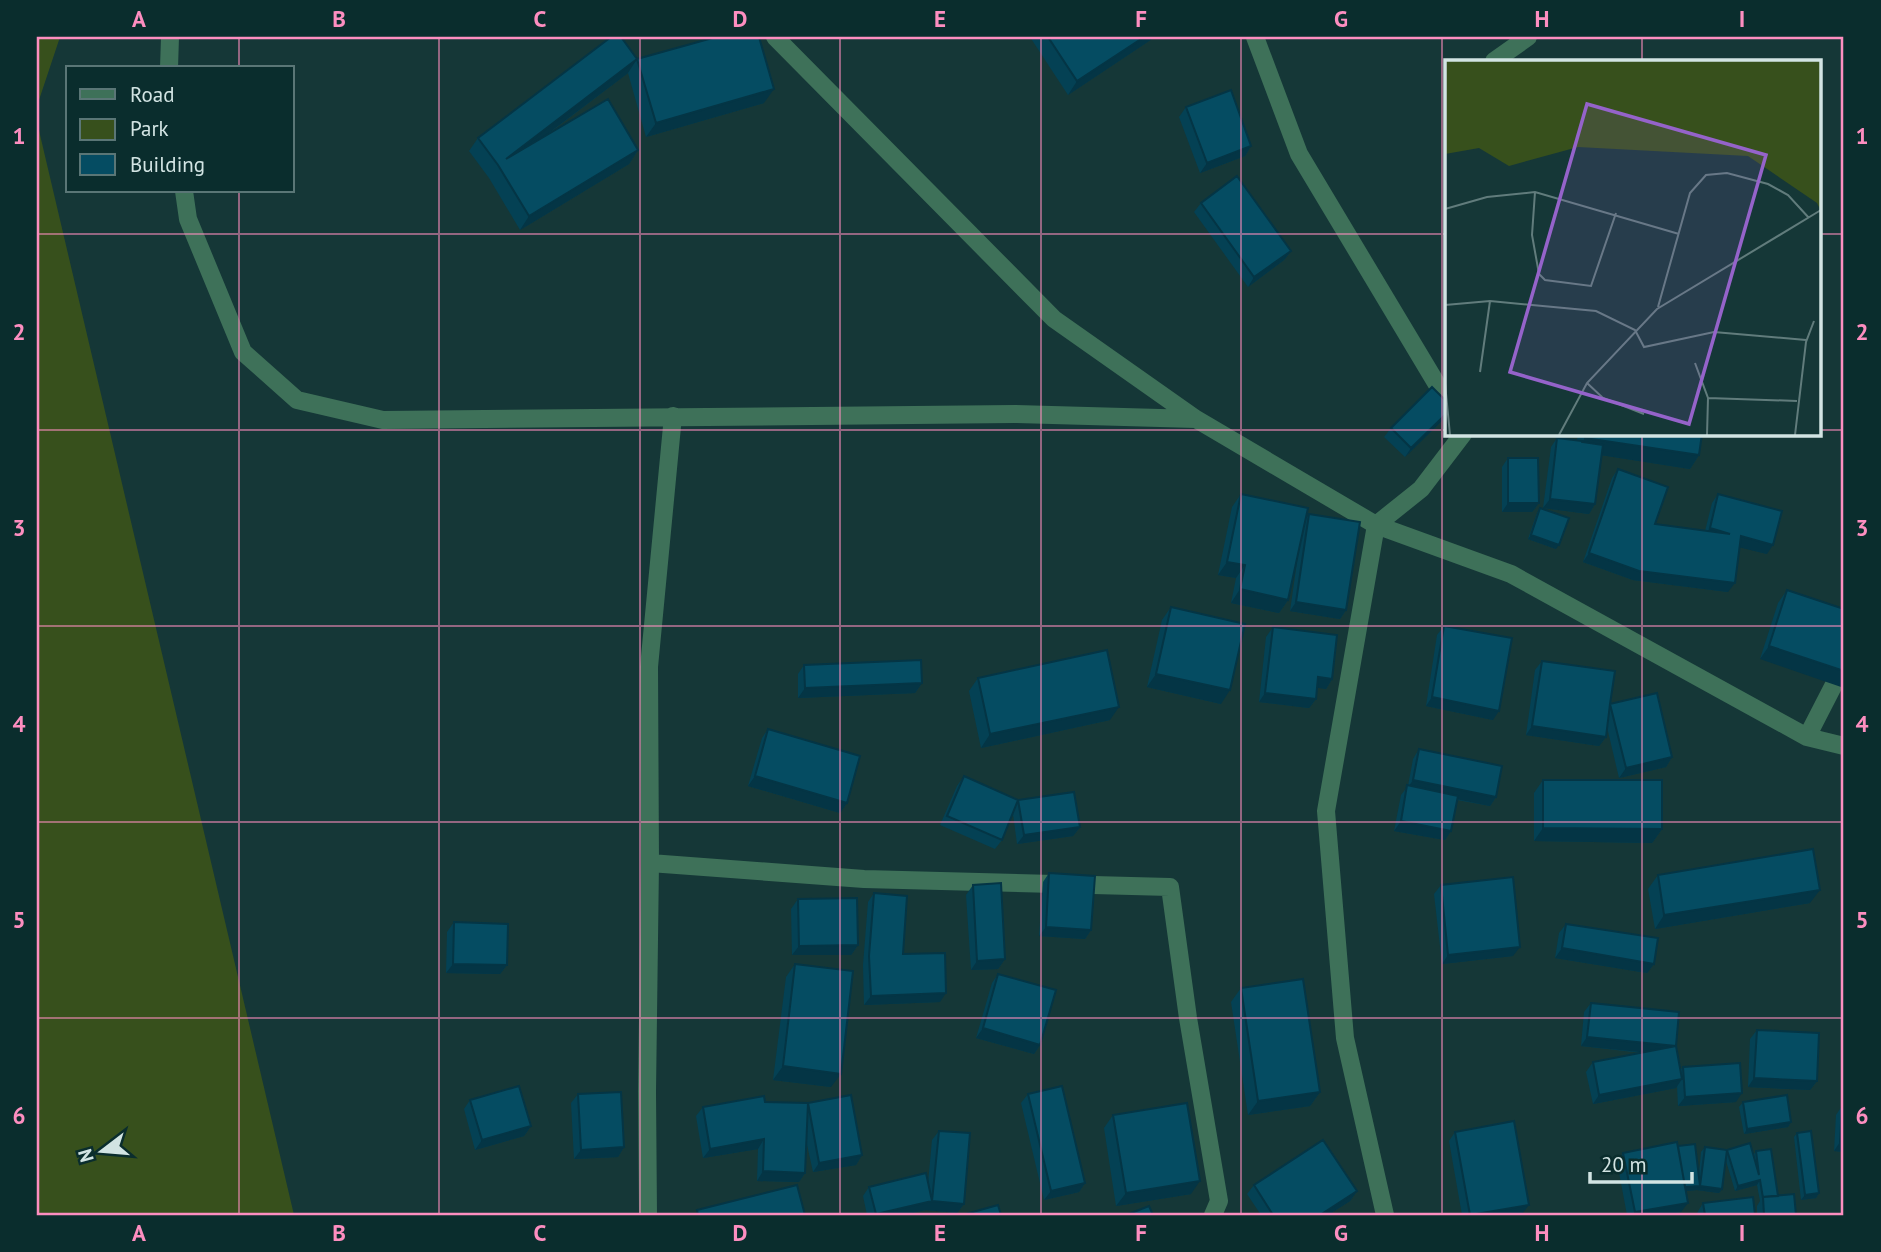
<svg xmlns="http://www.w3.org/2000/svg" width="1881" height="1252" viewBox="0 0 1881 1252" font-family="'PT Sans',sans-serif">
	<rect width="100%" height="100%" fill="#153737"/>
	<!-- green -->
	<path fill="#37501c" d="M37,37H60L37,106Z
		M37,122L294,1215H37Z"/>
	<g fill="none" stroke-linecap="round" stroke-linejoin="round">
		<!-- minor -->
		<path stroke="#3e7159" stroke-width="18" d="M775,37L1054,319L1196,419L1376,525L1511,574L1807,737L1844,746
			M1255,37L1299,154L1447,401
			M1494,61L1528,37
			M169,68L170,37
			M184,191L188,219L243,352L297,400L383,420L1014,414L1196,419
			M1807,737L1844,665
			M650,863L864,879L1170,887L1188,1018L1219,1201L1213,1215
			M648,1215L647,1092L650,863L649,667L673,416
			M1385,1215L1345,1038L1326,811L1376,525L1421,489L1463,434"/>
	</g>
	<!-- wall -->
	<path fill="#044154" d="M1030,37H1155L1068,95Z
		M637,59L764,103L646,137L628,73L544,137L638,150L629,164L520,230L489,178L469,151L478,138Z
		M1186,107L1251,146L1245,156L1200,173L1179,117Z
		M1201,203L1291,251L1284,260L1248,287L1194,212Z
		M1447,402V415L1446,417L1405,457L1384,437L1391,428Z
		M1578,434H1702L1699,455L1690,469L1601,455L1595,504L1589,514L1543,508L1551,447L1557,438L1577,440Z
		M1508,458L1539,503L1532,512H1502V467Z
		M1618,469L1655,524L1705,531L1712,503L1718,494L1767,554L1740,547L1728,592L1633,580L1583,562L1612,478Z
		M1241,494L1305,520L1309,514L1346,610L1340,619L1290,611L1299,548L1288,600L1279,613L1231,603L1236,578L1218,575L1232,507Z
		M1540,508L1556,549L1528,539L1537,513Z
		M1787,590L1844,609L1760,659L1778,603Z
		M1171,607L1221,704L1147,687L1162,620Z
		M1444,626L1493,720L1426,706L1437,635Z
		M1273,627L1332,679L1326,689L1317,687L1316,699L1309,708L1259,702L1266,637Z
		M1542,661L1610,704L1672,757L1666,767L1619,778L1607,727L1606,737L1599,746L1526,735L1535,670Z
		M804,665L922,683L915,693L798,698V674Z
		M978,678L1110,720L981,748L969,691Z
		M768,729L847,803L840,813L748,786L762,738Z
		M1419,749L1496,797L1490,806L1457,800L1451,831L1445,840L1394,831L1401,795L1408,786L1413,759Z
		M964,776L1080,827L1073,836L1017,844L1013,814L1002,840L995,849L940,825L957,786Z
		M1543,780L1662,829L1652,843L1534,841V793Z
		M1049,873L1091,930L1085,939L1039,936L1043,882Z
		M1658,875L1810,903L1655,929L1648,889Z
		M973,885L1005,959L998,969L971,970L966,895Z
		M1441,885L1513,956L1442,964L1434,894Z
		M874,893L903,954L940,1002L864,1005L863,965L868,902Z
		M798,899L858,945L851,955H792L791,909Z
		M454,922L507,965L500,974L446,973L447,932Z
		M1566,924L1654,964L1647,973L1555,958L1559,933Z
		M795,964L831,1087L773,1080L786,977Z
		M998,974L1040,1045L1034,1054L976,1038L992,983Z
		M1241,988L1320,1092L1310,1106L1248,1115L1231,1002Z
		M1591,1003L1676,1046L1680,1070L1683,1067L1736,1102L1678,1106L1677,1086L1676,1088L1593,1104L1586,1072L1593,1062L1642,1053L1581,1046L1584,1012Z
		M1844,1010V1052L1841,1051L1842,1013Z
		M1757,1030L1817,1081L1810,1090L1748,1087L1750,1039Z
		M578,1094L624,1147L618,1157L574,1159L571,1103Z
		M1028,1094L1085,1183L1079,1192L1044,1200L1021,1103Z
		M470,1100L531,1126L524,1136L475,1150L464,1109Z
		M1743,1102L1791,1122L1788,1127L1744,1134L1739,1107Z
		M808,1103L862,1155L856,1165L813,1172L806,1140L805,1173L799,1182L757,1181L758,1149L703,1158L696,1116L703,1107Z
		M1844,1104V1152L1834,1151L1836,1115L1842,1106H1844Z
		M1113,1115L1191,1194L1116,1206L1104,1128Z
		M939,1131L964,1204L957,1213L926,1210L904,1215H867L863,1196L869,1187L928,1183L932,1140Z
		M1455,1132L1522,1214L1516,1215H1462L1449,1141Z
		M1797,1133L1819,1193L1816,1198L1801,1200L1794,1137Z
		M1678,1146L1699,1174L1701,1152L1705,1147L1753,1156L1756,1151L1778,1196L1796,1215H1757V1206L1760,1201L1757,1185L1735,1191L1726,1161L1722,1189L1719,1193L1697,1190L1686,1191L1681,1212L1663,1215H1627L1617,1162L1623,1153Z
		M1254,1185L1357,1191L1350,1201L1328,1215H1261L1247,1194Z
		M1703,1203L1755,1215H1697V1213Z"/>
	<!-- shaded-wall -->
	<path fill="#043545" d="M1144,37H1155L1068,95L1077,81Z
		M637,59L628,73L501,169L506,159Z
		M774,89L764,103L646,137L656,123Z
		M1251,146L1245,156L1200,173L1207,163Z
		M638,150L629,164L520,230L529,216Z
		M1291,251L1284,260L1248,287L1254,277Z
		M1447,413L1446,417L1405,457L1411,448Z
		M1483,434H1565L1480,438Z
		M1585,438L1699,455L1690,469L1575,451Z
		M1550,499L1595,504L1589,514L1543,508Z
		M1508,503H1539L1532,512H1502Z
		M1710,528L1730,534L1703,537Z
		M1531,535L1559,545L1556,549L1528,539Z
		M1741,536L1773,545L1767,554L1734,546Z
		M1589,553L1735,583L1728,592L1633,580L1583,562Z
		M1227,562L1245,565L1236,578L1218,575Z
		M1240,589L1288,600L1279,613L1231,603Z
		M1296,602L1346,610L1340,619L1290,611Z
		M1769,646L1844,671V688L1760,659Z
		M1156,674L1230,690L1221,704L1147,687Z
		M1318,677L1332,679L1326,689L1312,687Z
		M922,683L915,693L798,698L805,688Z
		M1265,693L1316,699L1309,708L1259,702Z
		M1432,697L1499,711L1493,720L1426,706Z
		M1119,707L1110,720L981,748L990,734Z
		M1532,726L1606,737L1599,746L1526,735Z
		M1672,757L1666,767L1619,778L1626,768Z
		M755,776L847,803L840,813L748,786Z
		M1413,780L1496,797L1490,806L1407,789Z
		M1401,821L1451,831L1445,840L1394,831Z
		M1080,827L1073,836L1017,844L1024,835Z
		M1543,828L1662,829L1652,843L1534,841Z
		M1820,890L1810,903L1655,929L1664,915Z
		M1046,927L1091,930L1085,939L1039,936Z
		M858,945L851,955H792L799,946Z
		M1520,947L1513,956L1442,964L1448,955Z
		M1562,948L1654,964L1647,973L1555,958Z
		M1005,959L998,969L971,970L977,961Z
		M453,964L507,965L500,974L446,973Z
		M946,993L940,1002L864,1005L871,996Z
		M983,1028L1040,1045L1034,1054L976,1038Z
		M1587,1037L1676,1046L1669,1055L1581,1046Z
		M783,1066L841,1074L831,1087L773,1080Z
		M1754,1078L1817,1081L1810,1090L1748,1087Z
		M1682,1079L1676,1088L1593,1104L1599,1095Z
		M1320,1092L1310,1106L1248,1115L1258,1101Z
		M1742,1093L1736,1102L1678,1106L1685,1097Z
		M1791,1122L1788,1127L1744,1134L1747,1129Z
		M531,1126L524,1136L475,1150L482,1140Z
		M764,1139L758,1149L703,1158L710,1149Z
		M1840,1142H1844V1152L1834,1151Z
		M624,1147L618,1157L574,1159L581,1150Z
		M862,1155L856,1165L813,1172L819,1163Z
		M763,1171L805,1173L799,1182L757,1181Z
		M1760,1180L1757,1185L1735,1191L1738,1186Z
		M1200,1181L1191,1194L1116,1206L1126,1193Z
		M1085,1183L1079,1192L1044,1200L1051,1191Z
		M1700,1186L1722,1189L1719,1193L1697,1190L1678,1192L1681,1187Z
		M1357,1191L1350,1201L1328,1215H1320Z
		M1819,1193L1816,1198L1801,1200L1805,1195Z
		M932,1201L964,1204L957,1213L926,1210L904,1215H875L876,1214Z
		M1688,1203L1681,1212L1663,1215H1633L1635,1212Z
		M1529,1205L1522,1214L1516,1215H1470Z"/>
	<!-- building -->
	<path fill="#054c62" stroke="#043545" stroke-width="2" d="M611,37H621L637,59L506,159L608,99L638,150L529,216L498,165L478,138Z
		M716,37H759L774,89L656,123L637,59Z
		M1048,37H1144L1077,81Z
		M1231,90L1251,146L1207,163L1186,107Z
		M1237,176L1291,251L1254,277L1201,203Z
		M1432,387L1447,402V413L1411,448L1391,428Z
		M1585,434H1702L1699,455L1585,438Z
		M1557,438L1582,441V442L1603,445L1595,504L1550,499Z
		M1508,458H1538L1539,503H1508Z
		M1618,469L1668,487L1655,524L1730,534L1710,528L1718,494L1782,511L1773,545L1741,536L1735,583L1639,571L1589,553Z
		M1241,494L1308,508L1288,600L1240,589L1245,565L1227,562Z
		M1540,508L1569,518L1559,545L1531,535Z
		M1309,514L1360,522L1346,610L1296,602Z
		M1787,590L1844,609V671L1769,646Z
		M1171,607L1245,624L1230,690L1156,674Z
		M1444,626L1512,638L1499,711L1432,697Z
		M1273,627L1337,635L1332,679L1318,677L1316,699L1265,693Z
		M1107,650L1119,707L990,734L978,678Z
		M921,660L922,683L805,688L804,665Z
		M1542,661L1615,671L1610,704L1657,693L1672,757L1626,768L1610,704L1606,737L1532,726Z
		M768,729L860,756L847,803L755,776Z
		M1419,749L1502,766L1496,797L1413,780Z
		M964,776L1018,800L1002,840L947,816Z
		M1543,780H1662V829L1543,828Z
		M1407,785L1458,796L1451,831L1401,821Z
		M1074,792L1080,827L1024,835L1018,800Z
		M1813,849L1820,890L1664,915L1658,875Z
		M1049,873L1095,876L1091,930L1046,927Z
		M1513,877L1520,947L1448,955L1441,885Z
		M1001,883L1005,959L977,961L973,885Z
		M874,893L907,896L903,954L945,953L946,993L871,996L869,956Z
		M857,898L858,945L799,946L798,899Z
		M454,922L508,924L507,965L453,964Z
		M1566,924L1658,938L1654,964L1562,948Z
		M795,964L853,971L841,1074L783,1066Z
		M998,974L1056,990L1040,1045L983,1028Z
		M1303,979L1320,1092L1258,1101L1241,988Z
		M1591,1003L1679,1012L1676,1046L1682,1079L1599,1095L1593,1062L1676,1046L1587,1037Z
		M1757,1030L1819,1033L1817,1081L1754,1078Z
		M1740,1063L1742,1093L1685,1097L1683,1067Z
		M519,1086L531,1126L482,1140L470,1100Z
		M1062,1086L1085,1183L1051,1191L1028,1094Z
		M621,1092L624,1147L581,1150L578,1094Z
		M851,1095L862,1155L819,1163L808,1103Z
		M1787,1095L1791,1122L1747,1129L1743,1102Z
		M764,1096L765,1102L808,1103L805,1173L763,1171L764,1139L710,1149L703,1107Z
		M1187,1103L1200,1181L1126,1193L1113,1115Z
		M1842,1106H1844V1142H1840Z
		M1514,1121L1529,1205L1470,1215L1455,1132Z
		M939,1131L970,1133L964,1204L932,1201L876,1214V1215H871L876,1214L869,1187L926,1173L932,1201Z
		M1811,1131L1819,1193L1805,1195L1797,1133Z
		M1323,1140L1357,1191L1320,1215H1273L1254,1185Z
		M1677,1142L1688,1203L1635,1212L1623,1153Z
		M1750,1143L1759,1175L1756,1151L1771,1149L1778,1196L1763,1197V1198L1760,1180L1738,1186L1727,1150Z
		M1695,1144L1700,1186L1705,1147L1727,1150L1722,1189L1700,1186L1685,1187L1678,1146Z
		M797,1185L805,1215H698L697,1210Z
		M1794,1194L1796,1215H1764L1763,1197Z
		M1753,1197L1755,1215H1705L1703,1203Z
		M998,1205L1001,1215H962Z
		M1149,1206L1153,1215H1126Z"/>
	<!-- grid -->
	<path fill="none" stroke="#fd8ec0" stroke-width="2" stroke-opacity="0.55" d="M239,37V68M439,37V1215M640,37V1215M840,37V1215M1041,37V1215M1241,37V1215M1442,37V1215M1642,37V61M239,191V1215M37,234H1447M1820,234H1844M37,430H1447M1820,430H1844M1642,434V1215M37,626H1844M37,822H1844M37,1018H1844"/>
	<!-- overview -->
	<g transform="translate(1445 60)">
		<rect width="376" height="376" fill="#153737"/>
		<path d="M0,1H376V151L372,143L303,96L133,87L64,106L34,88L0,94Z" fill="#37501c"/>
		<path fill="none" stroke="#617c7c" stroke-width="2" d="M90,132L87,175L94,214L100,220L146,226L171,153M0,149L42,137L90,132L234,174M0,245L45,241L151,251L190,270L199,287L269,272L361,280M213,247L245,133L261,115L282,113L323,124L343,135L364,158M250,303L263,338L262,375M35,312L45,241M0,323L5,375M142,323L158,338L199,354M263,338L352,341M114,375L142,323L212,249L376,150M350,375L361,282L369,261"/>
		<path fill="#9563ca" fill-opacity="0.15" stroke="#9563ca" stroke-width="3.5" d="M142,44L321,95L244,364L65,312Z"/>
		<rect width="376" height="376" fill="none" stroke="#d2e4e3" stroke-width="3.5"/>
	</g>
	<!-- border -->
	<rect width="1881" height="1252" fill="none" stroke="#0a2d2d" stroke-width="77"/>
	<!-- legend -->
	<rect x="66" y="66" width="228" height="126" fill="#0a2d2d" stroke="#5a7676" stroke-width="2"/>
	<rect x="80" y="89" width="35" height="10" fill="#3e7159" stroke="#5a7676" stroke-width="2"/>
	<text x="130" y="102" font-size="21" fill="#d2e4e3">Road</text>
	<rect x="80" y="119" width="35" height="21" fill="#37501c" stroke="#5a7676" stroke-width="2"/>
	<text x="130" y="136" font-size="21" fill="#d2e4e3">Park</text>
	<rect x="80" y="154" width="35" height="21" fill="#054c62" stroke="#5a7676" stroke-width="2"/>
	<text x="130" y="172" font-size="21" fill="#d2e4e3">Building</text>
	<!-- north arrow -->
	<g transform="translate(102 1151) rotate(254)" stroke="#0a2d2d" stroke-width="5" paint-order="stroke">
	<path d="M0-5L12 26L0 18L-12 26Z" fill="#d2e4e3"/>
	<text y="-10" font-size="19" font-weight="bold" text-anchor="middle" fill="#d2e4e3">N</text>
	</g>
	<!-- scale -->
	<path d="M1590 1172v10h102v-10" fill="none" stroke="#d2e4e3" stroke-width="3.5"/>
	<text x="1601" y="1172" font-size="21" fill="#d2e4e3" stroke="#0a2d2d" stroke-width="5" paint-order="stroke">20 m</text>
	<rect x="38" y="38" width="1804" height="1176" fill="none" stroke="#fd8ec0" stroke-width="2.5"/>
	<g font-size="23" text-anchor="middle" font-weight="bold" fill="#fd8ec0">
		<text x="139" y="27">A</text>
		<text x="339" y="27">B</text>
		<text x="540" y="27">C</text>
		<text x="740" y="27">D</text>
		<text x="940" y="27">E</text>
		<text x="1141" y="27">F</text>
		<text x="1341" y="27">G</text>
		<text x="1542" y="27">H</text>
		<text x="1742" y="27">I</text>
		<text x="19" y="144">1</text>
		<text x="1862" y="144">1</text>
		<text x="19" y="340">2</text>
		<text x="1862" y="340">2</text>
		<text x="19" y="536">3</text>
		<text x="1862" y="536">3</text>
		<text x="19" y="732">4</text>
		<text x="1862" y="732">4</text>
		<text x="19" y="928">5</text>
		<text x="1862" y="928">5</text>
		<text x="19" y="1124">6</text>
		<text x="1862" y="1124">6</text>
		<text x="139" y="1241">A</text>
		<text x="339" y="1241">B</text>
		<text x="540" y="1241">C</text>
		<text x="740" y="1241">D</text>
		<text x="940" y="1241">E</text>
		<text x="1141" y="1241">F</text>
		<text x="1341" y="1241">G</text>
		<text x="1542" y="1241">H</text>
		<text x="1742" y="1241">I</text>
	</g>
</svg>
